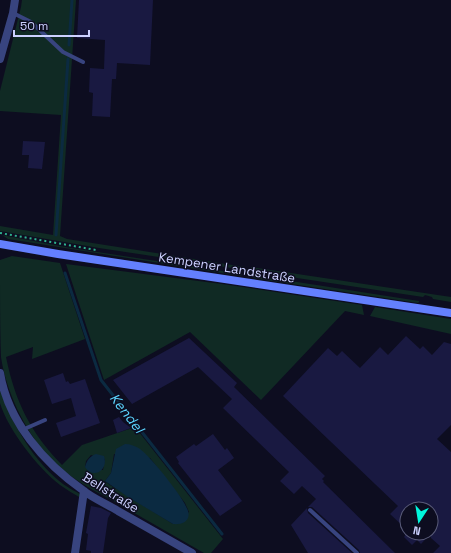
<svg xmlns="http://www.w3.org/2000/svg" width="451" height="553" viewBox="0 0 451 553" font-family="'Space Grotesk',sans-serif">
	<rect width="100%" height="100%" fill="#0d0d20"/>
	<!-- green -->
	<path fill="#102a24" fill-rule="evenodd" d="M22,0H76L60,236L67,239L245,267V270L99,248L0,231V226L53,235L61,115L0,111V91L21,7Z
		M2,235L71,248L242,274L241,276L8,239Z
		M12,256L60,263L85,339L32,359L33,347L6,357C15,401 30,432 62,465L82,445L135,427L223,539L211,553H204C175,536 146,520 117,503C93,490 65,476 47,455C24,429 6,391 1,357C0,327 0,290 0,260ZM114,454L150,458L185,503L189,512L173,524L110,485L105,481L111,473ZM91,455L105,459L103,470L85,467L86,461Z
		M66,264L222,284L362,305L364,315L345,311L261,400L190,332L104,380Z
		M251,267L451,297V302L433,299L432,297L425,295L423,297L251,271Z
		M252,275L419,301V302L418,303L253,278Z
		M375,307L451,319V334L370,316Z
		M0,390C13,425 33,461 63,484C69,488 76,492 82,495L81,498C74,494 67,490 60,485C38,468 8,430 0,403C0,399 0,394 0,390Z"/>
	<!-- water -->
	<path fill="#0b2a41" d="M125,444C130,444 136,446 140,449C150,456 185,499 188,511C191,521 182,525 173,524L128,497L105,481L111,473L116,449Z
		M96,454L104,456C109,470 93,480 85,467C87,460 90,456 96,454Z"/>
	<g fill="none" stroke-linecap="round" stroke-linejoin="round">
		<!-- stream -->
		<path stroke="#0b2a41" stroke-width="3" d="M69,45L72,0
			M56,235L68,59
			M65,273L101,380L222,534"/>
	</g>
	<!-- building -->
	<path fill="#191941" d="M79,0H153L150,65L117,63L116,79H112L110,117L92,116L93,93L89,92L90,68L104,69L105,40L77,38Z
		M23,141L45,142L42,169L28,168L29,155H22Z
		M406,336L420,349L423,346L432,355L444,342L451,344V425L437,439L451,452V553H433L440,546L431,538V509H407V530L390,514L398,506L283,396L328,348L337,356L342,351L360,368L380,347L388,355Z
		M189,338L237,383L234,387L325,476L322,479L324,481L323,482L395,553H360L359,550L312,507H308L316,499L302,486L294,494L280,481L289,472L223,408L232,399L198,367L132,404L113,380Z
		M63,373L66,382L68,381L70,384L85,379L100,423L61,437L56,423L76,416L71,398L52,404L44,380Z
		M119,417L123,422L131,428L117,433L113,420Z
		M213,434L225,450L227,448L234,458L218,470L242,501L220,516L178,463L179,462L176,457L194,444L196,446Z
		M91,506L101,508L111,513L108,518L103,553H91V551L86,550L88,534L86,533Z
		M307,508L308,513L352,553H308L291,525Z
		M407,533H431L421,544L417,540L412,545L404,537Z"/>
	<g fill="none" stroke-linecap="round" stroke-linejoin="round">
		<!-- path -->
		<path stroke="#2eb18e" stroke-width="2" stroke-dasharray="2 3" stroke-linecap="butt" d="M0,233L96,250"/>
		<!-- lane -->
		<path stroke="#38447f" stroke-width="4" d="M13,13L31,22L63,52L83,62
			M22,430L45,420
			M310,510L357,553"/>
		<!-- street -->
		<path stroke="#38447f" stroke-width="8" d="M0,59L13,13L15,0
			M0,373C8,422 44,463 84,491C94,499 107,504 118,511C143,525 167,539 192,553
			M75,553L84,491"/>
		<!-- secondary -->
		<path stroke="#6480fe" stroke-width="8" d="M0,244L58,254L451,313"/>
	</g>
	<g text-anchor="middle" stroke-width="3" stroke-linejoin="round" paint-order="stroke">
		<!-- street labels -->
		<g font-size="13" fill="#ccd1ff" stroke="#0d0d20">
			<text transform="translate(227 267) rotate(9)" y="5">Kempener Landstraße</text>
			<text transform="translate(111 492) rotate(32)" y="5">Bellstraße</text>
		</g>
		<!-- water labels -->
		<g font-size="14" font-style="italic" fill="#5bd4fe" stroke="#0d0d20">
			<text transform="translate(127 413) rotate(52)" y="5">Kendel</text>
		</g>
	</g>
	<!-- north arrow -->
	<g transform="translate(419 521) rotate(192)"><circle r="19" fill="#0d0d20" stroke="#595b79"/>
	<path d="M0-3L7 15L0 10L-7 15Z" fill="#01f6dc"/>
	<text y="-6" font-size="11" font-weight="bold" text-anchor="middle" fill="#ccd1ff">N</text>
	</g>
	<!-- scale -->
	<path d="M14 30v6h75v-6" fill="none" stroke="#ccd1ff" stroke-width="2"/>
	<text x="20" y="30" font-size="12" fill="#ccd1ff" stroke="#0d0d20" stroke-width="3" paint-order="stroke">50 m</text>
</svg>
